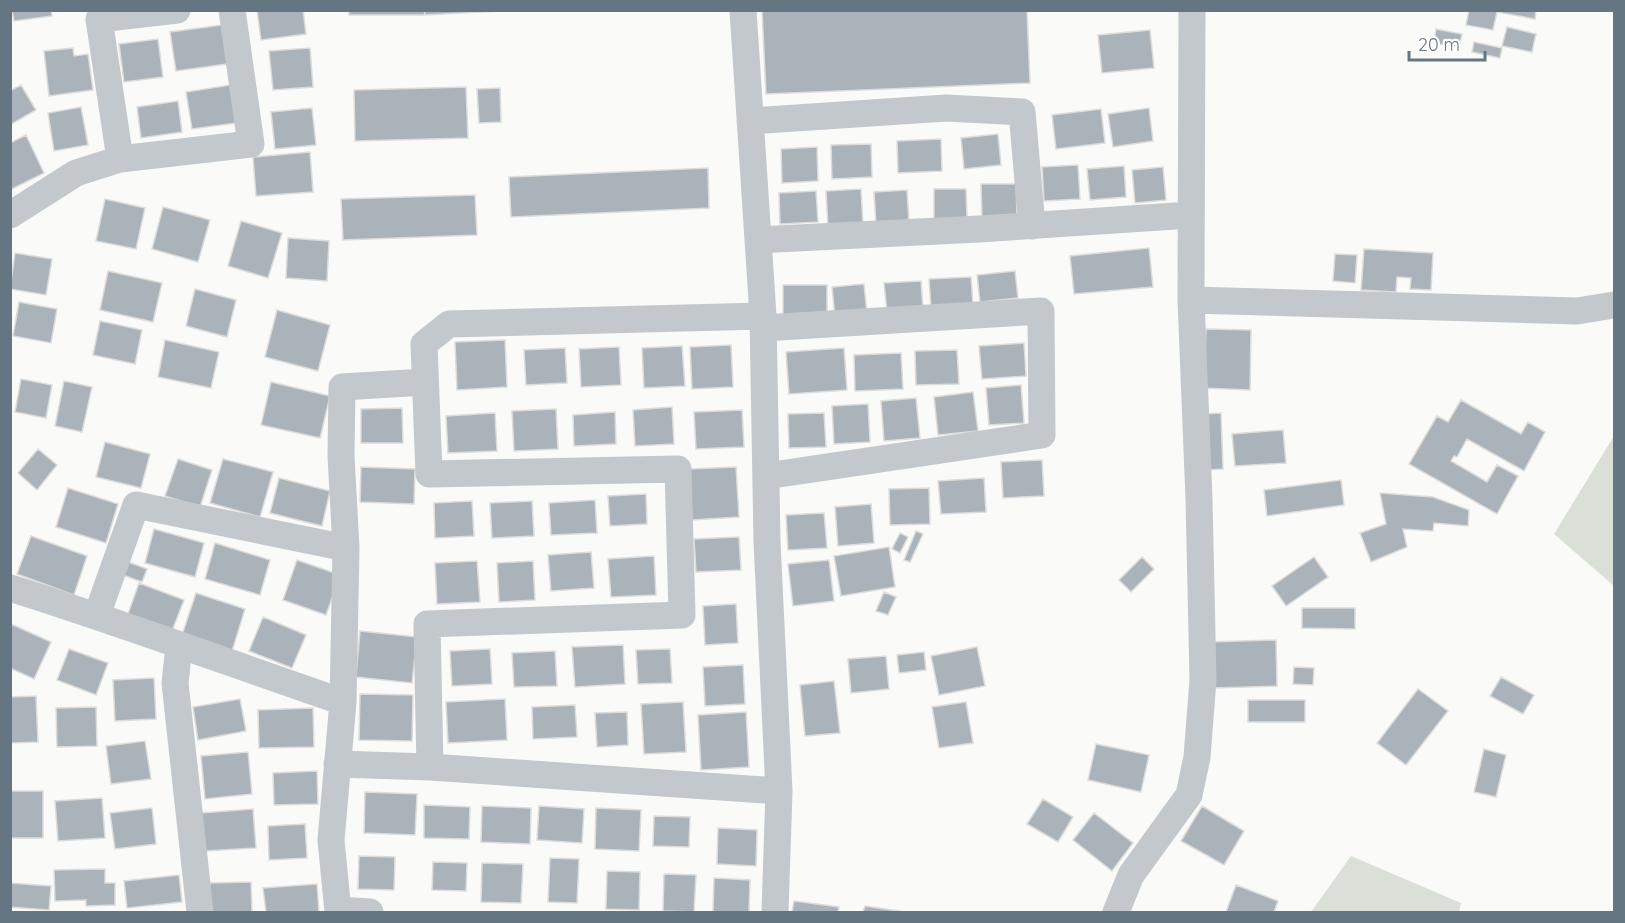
<svg xmlns="http://www.w3.org/2000/svg" width="1625" height="923" viewBox="0 0 1625 923" font-family="Quicksand,sans-serif">
	<rect width="100%" height="100%" fill="#fafaf8"/>
	<!-- green -->
	<path fill="#dadfd7" d="M1614,436V586L1554,534Z
		M1351,856L1461,903L1459,912H1311Z"/>
	<!-- building -->
	<path fill="#aab3b9" stroke="#dcdcda" stroke-width="1.5" d="M12,10H51L52,16L14,21Z
		M257,10H303L306,34L261,40Z
		M349,10H424L425,15H349Z
		M424,10H520L425,15Z
		M762,10H1027L1030,83L766,94Z
		M1469,10H1536L1535,19L1497,12L1493,30L1466,25Z
		M222,25L227,64L176,71L170,32Z
		M1507,27L1536,34L1532,52L1502,46Z
		M1436,29L1462,34L1459,48L1434,43Z
		M1150,30L1154,68L1102,73L1098,35Z
		M158,39L163,77L124,82L119,44Z
		M1474,42L1502,48L1500,58L1472,52Z
		M73,48L74,56L88,54L93,90L49,96L44,51Z
		M310,48L313,87L273,90L269,51Z
		M21,85L36,110L10,125V91Z
		M230,85L236,123L192,129L186,92Z
		M466,87L468,138L355,141L354,90Z
		M500,88L501,122L479,123L477,89Z
		M178,101L182,132L141,138L137,107Z
		M81,107L88,145L54,151L48,113Z
		M312,108L316,145L275,149L271,112Z
		M1149,108L1153,141L1113,147L1108,114Z
		M1101,109L1105,143L1056,149L1052,115Z
		M998,134L1001,165L964,169L961,138Z
		M26,135L44,173L10,190V143Z
		M941,139L942,171L898,173L897,141Z
		M871,144L872,177L832,179L831,145Z
		M817,147L818,181L782,183L781,149Z
		M310,152L313,192L256,196L253,157Z
		M1078,165L1080,199L1044,201L1042,167Z
		M1124,166L1126,197L1090,200L1087,169Z
		M1163,167L1166,200L1135,203L1132,170Z
		M708,168L709,208L511,217L509,177Z
		M981,184H1016L1017,217H982Z
		M861,189L863,225L828,227L826,191Z
		M934,189H966L967,218L934,219Z
		M907,190L909,222L876,224L874,192Z
		M816,191L818,222L780,224L779,193Z
		M475,195L477,235L343,240L341,199Z
		M105,199L145,208L136,249L96,241Z
		M163,207L210,220L198,262L152,249Z
		M241,221L282,233L268,278L228,266Z
		M288,238L329,241L327,281L286,278Z
		M1149,248L1153,287L1074,294L1070,256Z
		M1364,249L1433,253L1431,290L1410,289L1411,278L1397,277L1396,292L1361,290Z
		M15,253L52,259L46,295L10,289Z
		M1335,254L1357,255L1355,283L1333,281Z
		M108,271L162,283L153,322L100,310Z
		M1015,271L1018,298L980,302L977,275Z
		M971,277L973,305L931,308L929,279Z
		M921,281L923,309L887,312L884,283Z
		M864,284L867,314L835,317L832,287Z
		M783,285H827V316L783,317Z
		M195,289L236,300L227,337L186,326Z
		M19,302L57,309L51,343L13,336Z
		M277,310L330,325L318,371L265,357Z
		M100,321L142,330L135,364L93,355Z
		M1206,329L1251,330L1250,390L1204,388Z
		M165,340L219,352L211,388L158,377Z
		M505,340L507,387L457,390L455,342Z
		M1024,343L1026,376L982,379L979,346Z
		M731,345L733,387L692,389L690,347Z
		M682,346L685,386L644,388L642,348Z
		M619,347L621,385L581,387L579,349Z
		M565,348L567,383L526,385L524,350Z
		M844,348L847,390L789,394L786,352Z
		M957,350L959,384L916,385L915,351Z
		M901,353L903,389L855,391L854,355Z
		M21,379L52,385L46,418L15,412Z
		M64,381L92,387L82,432L55,426Z
		M271,382L330,396L320,438L261,425Z
		M1021,385L1024,423L989,425L986,388Z
		M973,392L978,431L938,435L934,397Z
		M916,398L920,438L884,441L881,401Z
		M1461,400L1521,434L1528,422L1545,432L1524,471L1467,439L1457,457L1454,456L1451,461L1487,482L1497,465L1518,476L1497,514L1409,464L1437,416L1448,422Z
		M868,404L870,442L834,444L832,406Z
		M672,407L674,444L635,446L633,410Z
		M402,408L403,443H361V409Z
		M556,409L558,449L514,451L512,411Z
		M742,410L744,447L696,449L694,412Z
		M615,412L616,444L574,446L573,415Z
		M495,413L497,451L448,453L446,416Z
		M824,413L826,447L789,448L788,414Z
		M1221,413L1223,469L1206,470L1204,414Z
		M1283,430L1286,463L1235,466L1232,434Z
		M105,442L150,454L141,488L96,477Z
		M38,449L57,465L37,490L18,473Z
		M178,459L212,470L200,507L165,496Z
		M223,459L273,472L260,517L210,503Z
		M1042,460L1044,496L1003,498L1001,462Z
		M361,467L415,469L414,504L360,502Z
		M736,467L739,517L692,520L689,469Z
		M279,478L330,491L322,526L270,513Z
		M984,478L986,512L941,514L938,481Z
		M1341,480L1344,505L1267,516L1264,490Z
		M68,488L118,504L106,543L56,527Z
		M929,488L930,524L890,525L889,489Z
		M1380,493L1433,497L1469,510L1468,526L1434,523L1433,531L1403,529L1407,547L1371,562L1360,533L1386,524Z
		M646,494L647,524L610,526L608,496Z
		M595,500L597,533L551,535L549,503Z
		M472,501L474,536L435,538L434,503Z
		M532,501L534,536L492,538L490,503Z
		M871,504L874,543L838,546L835,507Z
		M824,513L827,548L788,550L786,515Z
		M154,529L204,543L195,577L145,563Z
		M916,531L923,534L910,562L904,560Z
		M900,533L908,537L900,553L892,549Z
		M31,536L87,556L74,595L17,574Z
		M739,537L741,570L696,572L694,539Z
		M215,543L270,560L260,595L205,579Z
		M889,547L895,587L841,596L834,556Z
		M591,552L594,588L551,591L548,555Z
		M654,556L656,595L611,597L608,559Z
		M1142,557L1154,569L1131,592L1119,580Z
		M1314,557L1328,577L1286,606L1272,586Z
		M297,560L340,575L326,615L283,600Z
		M829,560L834,601L793,606L788,564Z
		M477,561L480,602L437,604L435,563Z
		M533,561L535,600L499,602L497,563Z
		M128,562L147,569L142,582L123,575Z
		M139,583L184,600L172,631L128,614Z
		M884,592L896,597L888,615L876,611Z
		M196,593L245,609L232,651L182,635Z
		M736,604L738,643L705,645L703,606Z
		M1302,608H1355V629L1302,628Z
		M263,617L306,635L292,668L249,651Z
		M11,624L51,642L34,679L10,668Z
		M360,631L417,637L412,683L356,677Z
		M1276,640L1277,686L1213,688L1210,642Z
		M623,645L625,684L575,687L572,647Z
		M977,647L985,686L939,695L931,656Z
		M69,649L108,663L96,695L57,680Z
		M490,649L492,684L452,686L450,651Z
		M670,649L672,683L638,684L636,650Z
		M555,651L557,686L514,687L512,653Z
		M924,652L926,670L899,673L897,655Z
		M886,656L889,689L851,693L848,659Z
		M743,665L745,704L705,706L703,667Z
		M1294,667L1314,668L1313,685L1293,684Z
		M1501,677L1534,695L1523,714L1490,696Z
		M154,678L156,719L115,721L113,680Z
		M834,681L840,733L805,736L800,685Z
		M1418,689L1448,711L1406,765L1377,743Z
		M360,694L413,695L412,741L359,740Z
		M36,696L38,742L10,743V697Z
		M240,699L246,731L198,740L193,707Z
		M505,699L507,740L448,743L446,702Z
		M1248,700H1305V722H1248Z
		M683,702L686,752L644,754L641,704Z
		M966,702L973,743L939,748L932,707Z
		M575,705L577,737L533,739L532,707Z
		M96,707L97,746L57,747L56,708Z
		M313,708L314,747L259,748L258,710Z
		M627,712L628,745L597,747L595,713Z
		M746,712L749,767L701,770L698,715Z
		M145,741L151,779L111,784L106,746Z
		M1096,744L1149,755L1141,792L1088,780Z
		M1484,749L1506,755L1496,797L1474,792Z
		M248,752L252,794L205,799L201,756Z
		M317,771L318,804L274,805L273,773Z
		M10,791H43V838H10Z
		M365,792L417,794L415,835L364,833Z
		M102,798L105,838L58,841L55,801Z
		M1043,799L1073,817L1058,842L1027,824Z
		M424,805L470,807L469,839L424,838Z
		M482,806L531,808L530,844L481,842Z
		M539,806L584,809L582,843L537,840Z
		M1202,806L1244,831L1224,865L1181,841Z
		M152,808L156,844L115,849L110,813Z
		M596,808L641,810L639,851L595,849Z
		M253,809L256,848L204,851L201,813Z
		M1094,813L1133,843L1112,871L1073,840Z
		M654,816L690,817L689,847L653,846Z
		M305,824L307,858L269,860L268,826Z
		M718,828L757,830L756,866L717,864Z
		M359,856L395,857L394,890L358,889Z
		M550,858L579,859L577,903L548,902Z
		M433,862L467,863L466,891L432,890Z
		M482,863L523,864L521,903L481,902Z
		M105,869V883H115V905L86,906V900L55,901L54,870Z
		M607,871L640,872L639,910L606,909Z
		M664,874L696,875L694,912L663,911Z
		M179,875L182,902L127,908L124,881Z
		M714,878L750,880L749,912H713Z
		M251,882L252,912H211L210,883Z
		M10,883L51,886L49,910L10,907Z
		M317,884L319,912H266L263,888Z
		M1236,885L1278,901L1274,912H1226Z
		M794,901L839,907L838,912H792Z
		M865,906L905,912H863Z"/>
	<g fill="none" stroke-linecap="round" stroke-linejoin="round">
		<!-- street -->
		<path stroke="#c3c8cc" stroke-width="27" d="M177,10L99,19L120,159L251,144L232,10
			M743,10L763,316L767,542L779,791L775,912
			M750,121L946,108L1022,112L1032,226
			M10,215L76,173L120,159
			M758,240L979,229L1191,215
			M1191,300L1577,311L1614,305
			M763,328L1041,311L1042,435L766,476
			M10,588C122,623 232,664 343,702
			M97,615L136,505L346,548
			M179,646L175,683L200,912
			M337,764L430,767L779,791
			M430,767L427,624L682,615L678,469L429,474L424,344L449,324L763,316
			M338,910L370,912
			M338,912L331,840L343,702L346,548L341,456L342,387L425,382
			M1116,912L1131,875L1189,795L1197,757L1203,680L1199,499L1191,300L1192,10"/>
	</g>
	<!-- border -->
	<rect width="1625" height="923" fill="none" stroke="#657683" stroke-width="24"/>
	<!-- scale -->
	<path d="M1409 51v9h76v-9" fill="none" stroke="#657683" stroke-width="3"/>
	<text x="1418" y="51" font-size="18" fill="#657683" stroke="#ffffff" stroke-width="4.5" paint-order="stroke">20 m</text>
</svg>
